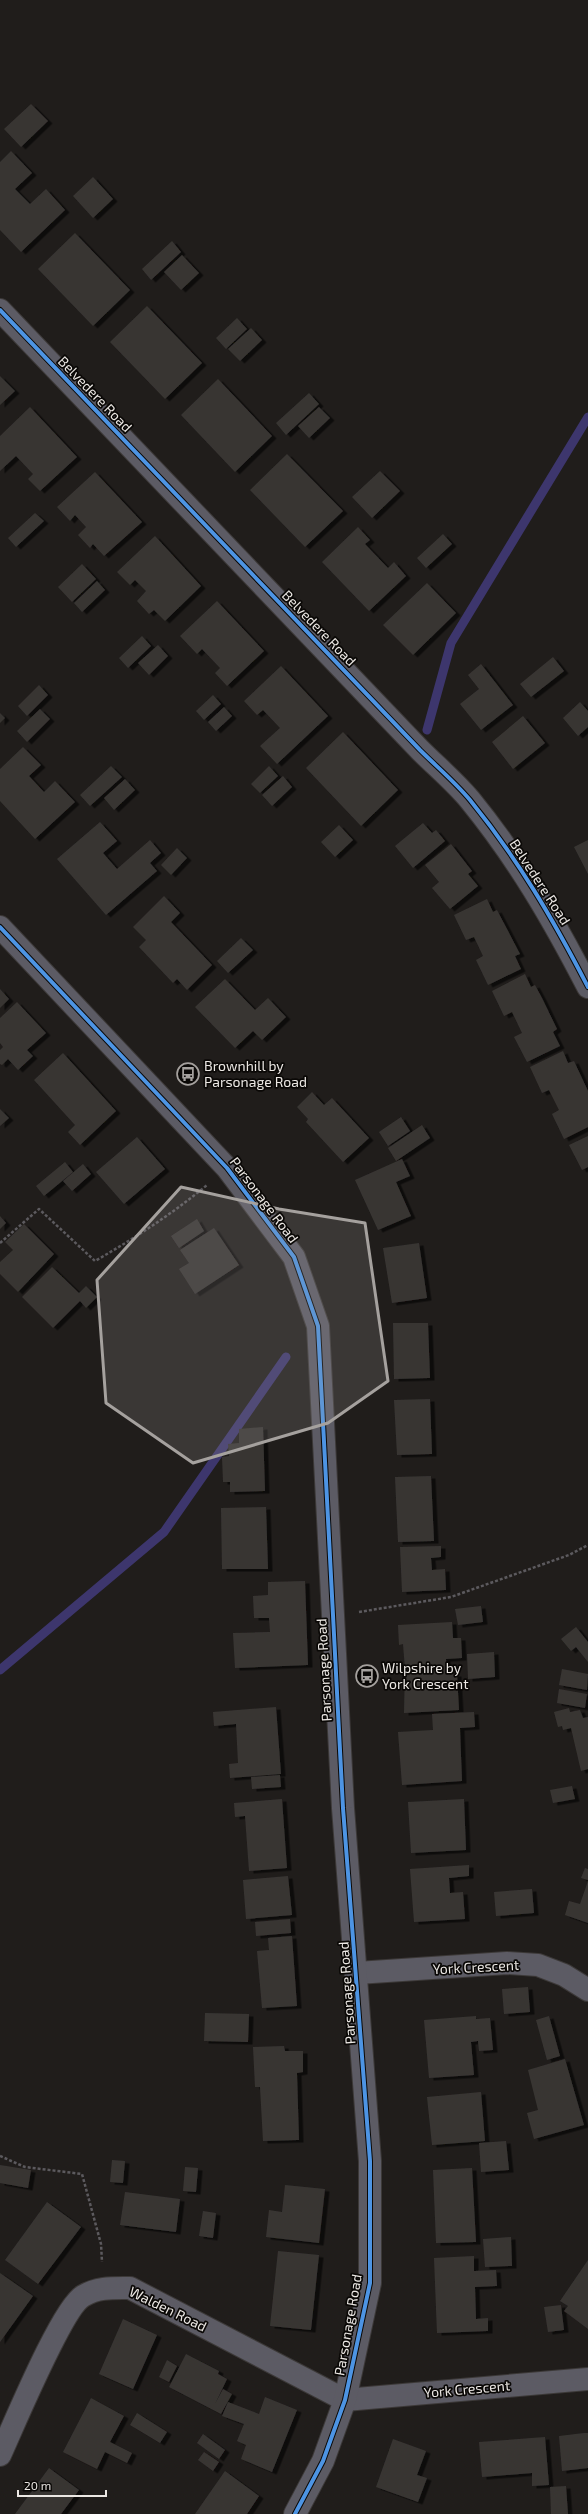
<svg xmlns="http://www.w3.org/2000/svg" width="588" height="2514" viewBox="0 0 588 2514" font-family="'Exo 2',sans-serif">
	<defs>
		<filter id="shadow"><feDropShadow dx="4.5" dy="2.5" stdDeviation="0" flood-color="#0009"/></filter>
	</defs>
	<rect width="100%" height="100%" fill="#201d1b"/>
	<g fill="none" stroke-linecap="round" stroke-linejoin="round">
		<!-- stream -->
		<path stroke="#3d366d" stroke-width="9" d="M427,730L451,643L588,417
			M0,1670L164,1532L286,1357"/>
	</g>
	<!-- building -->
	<path fill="#383533" filter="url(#shadow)" d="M31,104L48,121L21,147L4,129Z
		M11,151L32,173L15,189L30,204L46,189L65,210L21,252L0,230V162Z
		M93,177L113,199L93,218L73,196Z
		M75,233L130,290L93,326L38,269Z
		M172,241L181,252L151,280L142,269Z
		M182,255L199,273L181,290L164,272Z
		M147,306L202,363L165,399L110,342Z
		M237,318L247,329L226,349L216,338Z
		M251,328L262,340L240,361L228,349Z
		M0,376L15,391L0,405Z
		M218,379L272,436L235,472L181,415Z
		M309,393L319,404L286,435L276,423Z
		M30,407L77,457L40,491L28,479L33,474L16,456L0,471V436Z
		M319,407L330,418L309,438L298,426Z
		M287,454L343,511L305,547L250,490Z
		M380,471L400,491L372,518L352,497Z
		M95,472L142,522L104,556L93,544L90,548L78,535L86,527L75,515L70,521L57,507Z
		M35,513L44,521L16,547L8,538Z
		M358,527L370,540L365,544L388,568L394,562L406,576L369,611L322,562Z
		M443,534L452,544L426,568L417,558Z
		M155,536L201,586L165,621L154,610L149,614L137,601L146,591L135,580L130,585L117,572Z
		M82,564L96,579L72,602L58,587Z
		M97,581L105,590L82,612L74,603Z
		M427,583L456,613L413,655L383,625Z
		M217,601L264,651L227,686L215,673L220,668L202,649L197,654L180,636Z
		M142,636L151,646L128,668L119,658Z
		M158,645L168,656L149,675L138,663Z
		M553,657L564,671L531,697L520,684Z
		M481,664L513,705L481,730L460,704L479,689L468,675Z
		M281,666L328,716L277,764L260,746L280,728L263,710L257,715L244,701Z
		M39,685L48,695L27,716L18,706Z
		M213,695L221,704L204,720L196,711Z
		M580,702L588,711V727L578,736L563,718Z
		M224,707L232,716L216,731L208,722Z
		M40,709L50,719L27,742L17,731Z
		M0,713L5,718L0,723Z
		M523,716L545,743L513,769L492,742Z
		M343,732L398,790L361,826L306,768Z
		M23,747L41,765L29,776L44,792L55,781L75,802L35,839L0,801V769Z
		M111,766L122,777L90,806L80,795Z
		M269,766L278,776L260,793L251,784Z
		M283,776L292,787L272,806L262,795Z
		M125,779L135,790L114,810L104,798Z
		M100,822L117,841L103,853L117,869L150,840L161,853L150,863L157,871L106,915L57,859Z
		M423,823L432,833L436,830L445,841L413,868L395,846Z
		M339,825L353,840L335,857L321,842Z
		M588,840V874L574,847Z
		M451,844L472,871L468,874L478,886L450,909L432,888L439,882L425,865Z
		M177,848L187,858L171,875L161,865Z
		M164,896L180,913L171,922L212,965L187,990L177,979L173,983L139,947L146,940L133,927Z
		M487,899L493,912L497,910L520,954L515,956L521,969L488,985L476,960L483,956L474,937L466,940L454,915Z
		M241,938L253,950L228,973L217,961Z
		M525,974L531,987L535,985L542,998L557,1029L553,1032L560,1046L527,1062L514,1037L522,1033L512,1012L504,1016L492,991Z
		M225,979L255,1010L268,998L286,1017L262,1040L253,1031L235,1048L195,1007Z
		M0,989L9,999L0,1008Z
		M17,1002L46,1033L27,1050L33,1056L18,1070L8,1059L2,1065L0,1064V1050L3,1047L0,1043V1018Z
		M563,1051L568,1063L574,1061L588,1091V1127L564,1139L552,1114L559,1110L549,1090L542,1093L530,1067Z
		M63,1053L116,1111L80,1145L68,1132L75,1125L34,1080Z
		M312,1092L324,1105L332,1098L369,1138L343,1162L306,1122L308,1119L297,1107Z
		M0,1109L9,1118L0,1126Z
		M401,1117L410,1131L388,1146L379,1132Z
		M422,1125L430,1138L396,1161L388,1148Z
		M588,1136V1167L582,1170L569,1145Z
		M137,1137L165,1169L124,1204L96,1172Z
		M402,1159L410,1176L396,1182L411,1216L378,1230L355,1180Z
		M65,1162L73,1172L44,1196L36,1186Z
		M83,1164L91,1174L72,1191L63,1181Z
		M0,1216L6,1223L0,1229Z
		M197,1219L204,1231L179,1248L171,1236Z
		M24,1224L54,1254L18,1292L0,1274V1262L13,1250L5,1242Z
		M214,1228L239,1265L195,1294L179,1269L189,1263L180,1250Z
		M419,1243L427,1298L392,1303L383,1248Z
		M52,1267L79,1293L86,1286L97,1297L86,1308L80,1301L53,1328L22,1297Z
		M393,1323H428L430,1378L394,1379Z
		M430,1399L432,1454L397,1455L394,1400Z
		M263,1427L265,1491L230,1492V1482H223L222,1457L229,1456L228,1444L239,1443V1429Z
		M431,1476L434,1541L398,1542L395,1477Z
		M266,1507L268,1569H222L221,1508Z
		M441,1546V1557L431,1558L432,1570L445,1569L446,1590L402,1592L400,1547Z
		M305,1581L308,1665L235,1668L233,1633L270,1632L269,1618H254L253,1596L268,1595V1582Z
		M481,1606L483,1622L458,1625L455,1609Z
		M452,1622L453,1638H461L462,1658L446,1659L447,1674H457L459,1710L404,1713L405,1669L403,1644L399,1645L398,1625Z
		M576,1627L588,1642V1662L576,1647L571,1651L561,1639Z
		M494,1652L495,1677L468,1679L467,1654Z
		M562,1669L588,1674L587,1690L559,1685Z
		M559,1689L587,1694L585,1708L557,1703Z
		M276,1707L281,1774L230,1778L229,1764L238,1763L236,1724L214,1726L213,1712Z
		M569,1708L570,1712L580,1710L583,1718L588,1717V1769L581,1771L571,1728L563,1730L562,1726L558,1727L554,1712Z
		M474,1712L475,1727L460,1728L462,1781L402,1785L398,1732L433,1730L432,1714Z
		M280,1775L281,1787L252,1789L251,1777Z
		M572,1786L575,1799L553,1803L550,1790Z
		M282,1799L287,1868L249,1871L245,1816L235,1817L234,1803Z
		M464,1799L466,1850L411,1853L408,1802Z
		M469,1865V1876L449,1878L450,1893L463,1892L465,1919L414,1922L410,1869Z
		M585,1868L588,1869V1880L581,1878Z
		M288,1876L292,1915L246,1919L243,1880Z
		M588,1881V1923L565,1915L569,1901L580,1904Z
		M532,1889L534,1913L496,1916L494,1892Z
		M290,1919L291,1933L256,1936L255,1922Z
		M292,1936L297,2006L262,2008L257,1951L269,1950L268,1938Z
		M528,1987L530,2012L504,2014L502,1989Z
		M205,2013L249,2014L248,2042L204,2041Z
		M476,2016V2019L490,2018L493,2050L479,2051L478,2041L471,2042L474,2075L429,2078L424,2020Z
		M549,2016L560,2056L547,2060L536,2020Z
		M284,2046L285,2051H303V2072L297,2073L299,2140L263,2141L260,2087H255L253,2047Z
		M565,2059L584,2125L534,2139L527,2113L538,2110L528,2070Z
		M481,2092L485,2141L432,2145L427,2097Z
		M506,2141L509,2170L481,2172L479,2143Z
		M112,2160L125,2161L123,2183L110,2182Z
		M0,2165L31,2170L28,2188L0,2183Z
		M185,2167L198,2168L196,2192L183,2191Z
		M472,2168L476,2242L436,2243L433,2170Z
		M285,2185L325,2189L319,2243L266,2237L269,2210L282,2212Z
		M125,2192L180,2199L176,2232L120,2225Z
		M47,2202L81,2227L38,2284L5,2260Z
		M203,2211L216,2213L213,2238L199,2236Z
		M511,2237L512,2266L485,2267L483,2239Z
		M278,2251L319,2255L311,2330L270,2326Z
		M474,2256V2271L496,2270L497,2286L475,2287L476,2319L488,2318V2331L437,2333L434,2258Z
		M588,2260V2329L564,2311L568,2306L560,2301Z
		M0,2273L33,2296L0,2342Z
		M561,2305L564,2330L548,2332L544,2307Z
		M123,2319L157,2335L133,2389L99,2374Z
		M186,2354L219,2371L218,2374L227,2379L215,2404L223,2389L232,2394L221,2414L169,2387Z
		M167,2360L177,2366L169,2382L159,2377Z
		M265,2397L297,2410L272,2472L241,2459L246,2445L237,2441L244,2424L222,2416L228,2402L259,2414Z
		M91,2398L124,2416L110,2442L132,2453L127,2463L105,2452L97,2469L63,2452Z
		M137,2413L167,2432L160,2443L130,2425Z
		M584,2433H588V2468L562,2471L559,2436Z
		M203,2434L225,2450L219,2459L197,2443Z
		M545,2437L549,2485L532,2486V2473L482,2477L479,2442Z
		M393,2439L426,2451L417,2475L427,2478L418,2502L376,2487Z
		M204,2452L219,2462L213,2471L198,2460Z
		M49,2468L79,2490L61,2514H15Z
		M225,2471L259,2496L247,2514H195Z
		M566,2486L568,2514H551L550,2487Z"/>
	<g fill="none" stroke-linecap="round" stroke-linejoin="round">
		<!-- minor casing -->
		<g stroke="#3c3938" stroke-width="24">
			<path id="minor" d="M0,310L420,750C436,766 455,782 470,800C518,859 553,919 588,987
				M357,1973L507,1963L538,1965L564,1975L588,1990
				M0,2455C13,2427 62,2308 83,2296C98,2287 113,2288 130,2288L345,2400L588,2379"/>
		</g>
		<!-- tertiary casing -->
		<g stroke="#3c3938" stroke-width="24">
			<path id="tertiary" d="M0,927L227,1168L294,1257L318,1326L343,1808L370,2161V2283L345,2400L323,2461L295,2514"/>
		</g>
		<!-- path -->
		<path stroke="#5c5a5e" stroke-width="2.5" stroke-dasharray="3 2" stroke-linecap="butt" d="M0,1243L39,1209L95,1261C135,1238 172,1214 207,1185
			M359,1612L451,1597L569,1555L588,1545
			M0,2156L25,2167L82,2174L101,2244L102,2262"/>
		<!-- minor -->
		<use href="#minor" stroke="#5c5b64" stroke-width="22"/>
		<!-- tertiary -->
		<use href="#tertiary" stroke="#5c5b64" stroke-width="22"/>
		<!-- cycleway casing -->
		<g stroke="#0a0806" stroke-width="6">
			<path id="cycleway" d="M0,310L420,750C436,766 455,782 470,800C518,859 553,919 588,987
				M0,927L227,1168L294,1257L318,1326L343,1808L370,2161V2283L345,2400L323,2461L295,2514"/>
		</g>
		<!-- cycleway -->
		<use href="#cycleway" stroke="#4d94e3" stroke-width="4"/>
	</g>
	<!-- marked area -->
	<path fill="#a5a19e" fill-opacity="0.2" stroke="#a5a19e" stroke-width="3" stroke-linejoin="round" d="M181,1187L279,1209L365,1223L388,1381L328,1423L193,1463L106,1403L97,1280Z"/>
	<!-- icons -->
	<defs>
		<g id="bus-ring" transform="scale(1.15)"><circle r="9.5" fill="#0a0806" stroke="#a5a19e" stroke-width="1.5"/><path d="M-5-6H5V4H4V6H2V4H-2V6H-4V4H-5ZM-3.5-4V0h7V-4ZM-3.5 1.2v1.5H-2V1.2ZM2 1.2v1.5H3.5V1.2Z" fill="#a5a19e"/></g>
	</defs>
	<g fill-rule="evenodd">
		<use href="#bus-ring" x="188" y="1074"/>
		<use href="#bus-ring" x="367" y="1676"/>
	</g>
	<g text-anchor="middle" stroke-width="3.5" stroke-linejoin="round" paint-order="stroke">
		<!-- street labels -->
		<g font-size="14" fill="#ece8e4" stroke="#0a0806">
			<text transform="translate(95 394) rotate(46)" y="5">Belvedere Road</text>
			<text transform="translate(319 628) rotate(46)" y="5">Belvedere Road</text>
			<text transform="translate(540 882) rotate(57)" y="5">Belvedere Road</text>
			<text transform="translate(264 1200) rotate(53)" y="5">Parsonage Road</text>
			<text transform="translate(324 1670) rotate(-93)" y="5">Parsonage Road</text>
			<text transform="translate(476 1967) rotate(-3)" y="5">York Crescent</text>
			<text transform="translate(347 1993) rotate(-94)" y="5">Parsonage Road</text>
			<text transform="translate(168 2309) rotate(26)" y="5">Walden Road</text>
			<text transform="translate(348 2325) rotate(-80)" y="5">Parsonage Road</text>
			<text transform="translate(467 2389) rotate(-5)" y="5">York Crescent</text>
		</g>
		<!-- poi labels -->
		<g font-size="14" fill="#ece8e4" stroke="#0a0806" text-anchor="start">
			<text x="204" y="1071">Brownhill by<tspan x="204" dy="16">Parsonage Road</tspan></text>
			<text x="382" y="1673">Wilpshire by<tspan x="382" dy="16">York Crescent</tspan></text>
		</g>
	</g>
	<!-- scale -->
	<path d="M18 2490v6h88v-6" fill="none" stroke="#ece8e4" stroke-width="2"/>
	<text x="24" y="2490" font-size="12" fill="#ece8e4" stroke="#0a0806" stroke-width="3" paint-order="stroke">20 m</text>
</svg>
